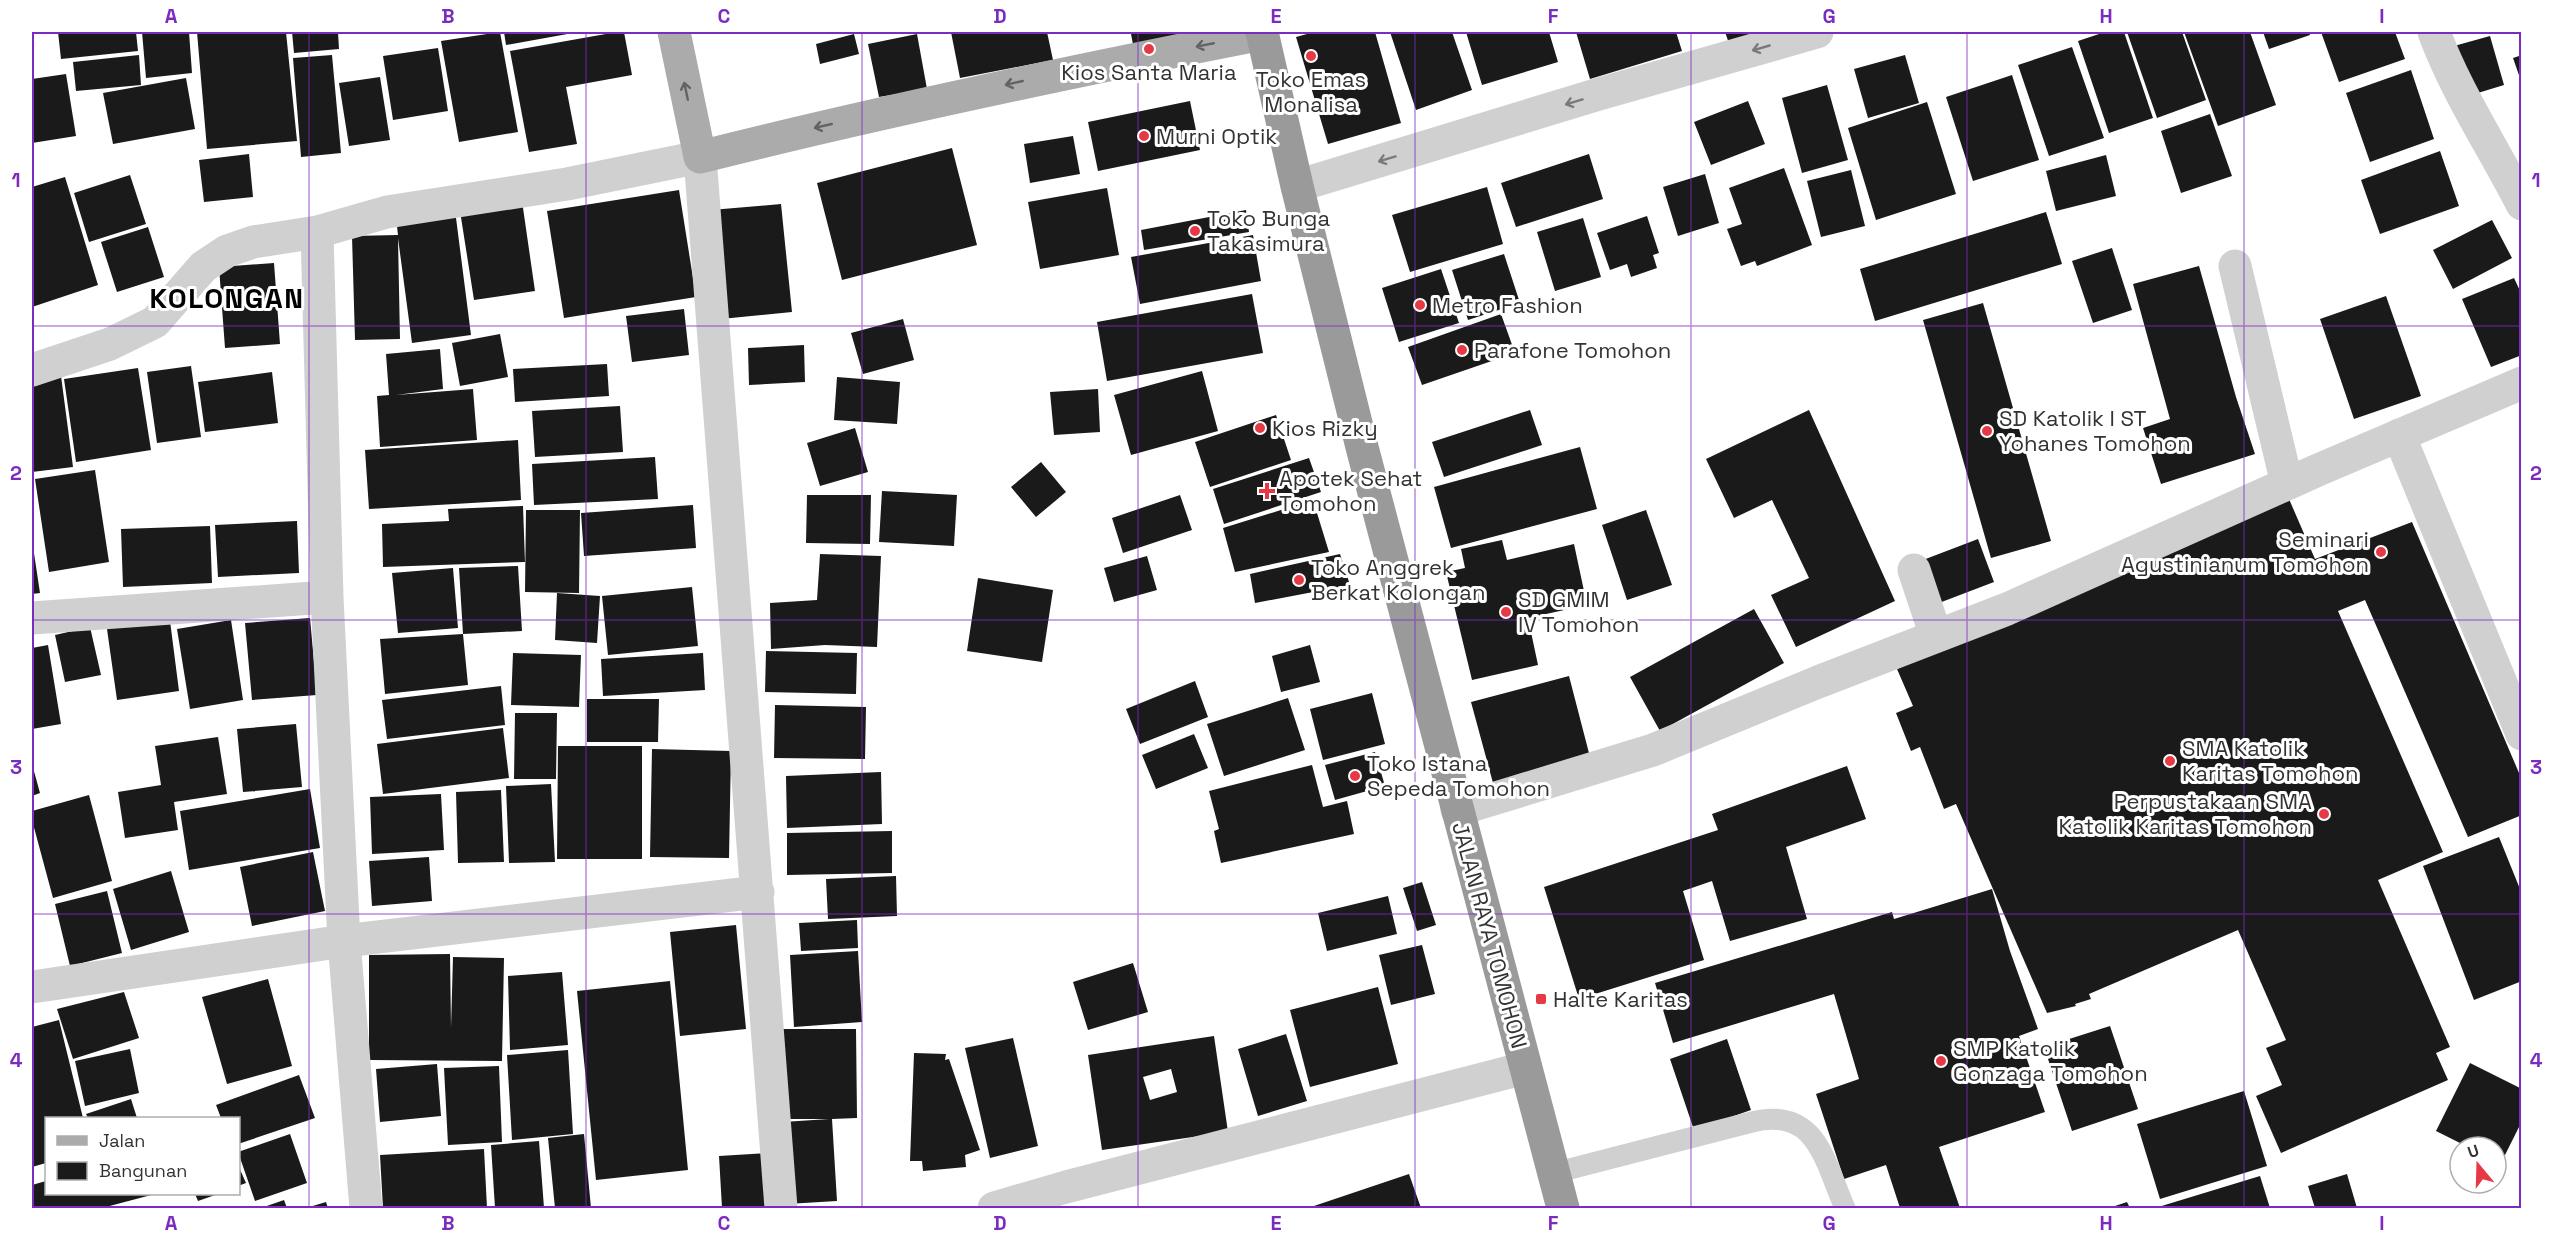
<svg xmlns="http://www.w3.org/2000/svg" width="2553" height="1240" viewBox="0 0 2553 1240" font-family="'Space Grotesk',sans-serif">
	<rect width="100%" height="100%" fill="#fff"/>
	<!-- building -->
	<path fill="#1a1a1a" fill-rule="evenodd" d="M58,32H136L138,51L61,59Z
		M142,32H189L192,73L146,78Z
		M197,32H286L297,141L207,149Z
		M292,32H338L339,49L294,53Z
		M500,32L518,132L459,142L441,41Z
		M504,32H573V33L506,45Z
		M617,32H624L632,75L566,87L577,144L529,152L510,51Z
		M951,32H1047L1053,60L960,78Z
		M1141,32H1192L1135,55L1131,34Z
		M1314,32H1375L1401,123L1328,144L1296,37Z
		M1390,32H1452L1472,90L1416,110Z
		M1466,32H1549L1558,62L1482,85Z
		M1576,32H1676L1682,51L1590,79Z
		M1725,32H1792L1732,52Z
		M2105,32H2124L2153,118L2109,133L2078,41Z
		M2127,32H2182L2206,100L2157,118Z
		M2184,32H2250L2276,105L2218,126Z
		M2263,32H2309L2310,35L2269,49Z
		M2321,32H2395L2405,59L2339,82Z
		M854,34L859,54L820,64L816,44Z
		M917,34L927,89L879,97L868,44Z
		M2490,36L2504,85L2468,96L2454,46Z
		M2072,47L2104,138L2049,156L2018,65Z
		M438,48L448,111L393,120L383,56Z
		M139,55L141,85L76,91L73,62Z
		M332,55L341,153L301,157L293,58Z
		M1905,55L1919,103L1868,118L1854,69Z
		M2522,55V81H2521L2513,58Z
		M2411,70L2434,139L2370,162L2346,93Z
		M66,74L76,136L32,143V79Z
		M2012,75L2039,160L1973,181L1946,97Z
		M380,77L390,140L349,146L339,83Z
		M186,78L195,129L113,144L103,93Z
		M1827,85L1848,160L1802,173L1782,98Z
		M1190,101L1200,150L1098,171L1088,122Z
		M1748,101L1765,144L1711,165L1694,122Z
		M1927,102L1956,194L1876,220L1848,128Z
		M2210,114L2232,176L2181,193L2161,131Z
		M1073,136L1080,174L1030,183L1024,144Z
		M952,148L977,245L842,280L817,183Z
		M2440,151L2459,206L2380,234L2361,180Z
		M249,154L253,197L204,202L199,160Z
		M1589,154L1603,199L1516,227L1501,183Z
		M2106,155L2116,196L2056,211L2046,171Z
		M1784,168L1812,245L1757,266L1755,261L1741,266L1727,229L1742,224L1729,188Z
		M1851,170L1865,226L1821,237L1807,181Z
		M1705,174L1719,223L1678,236L1663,187Z
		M130,175L146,224L89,242L74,193Z
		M65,177L98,285L32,307V187Z
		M1487,187L1503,244L1410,272L1392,215Z
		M1107,188L1119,255L1040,269L1028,202Z
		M679,190L696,297L564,318L547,211Z
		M522,201L535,291L474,300L460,211Z
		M781,204L792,312L721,319L711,210Z
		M455,210L471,335L412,343L398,238L400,339L355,340L352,236L398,235L396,218Z
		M1246,210L1249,232L1144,250L1141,230Z
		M2046,212L2062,264L1875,321L1860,269Z
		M1647,216L1659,253L1653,255L1657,268L1631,277L1627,264L1610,270L1597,233Z
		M1583,218L1601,277L1555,291L1537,232Z
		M2492,220L2512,258L2453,289L2433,250Z
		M148,227L164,277L117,292L101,242Z
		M1253,235L1261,281L1140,304L1131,257Z
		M2112,248L2132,310L2093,323L2072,261Z
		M1504,254L1520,303L1468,320L1452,270Z
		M274,263L280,344L225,348L219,267Z
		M2199,266L2236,397L2255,454L2161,484L2143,428L2170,419L2133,284Z
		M1441,269L1459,323L1399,342L1382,288Z
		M2514,278L2522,295V355L2491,367L2462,299Z
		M1252,294L1263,353L1107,381L1097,322Z
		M2386,296L2421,396L2354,419L2320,319Z
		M1983,303L2051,541L1991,558L1923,320Z
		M684,309L689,355L632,362L626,316Z
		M1501,314L1515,353L1422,385L1408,347Z
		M903,319L914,360L863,374L851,333Z
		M500,334L508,377L460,386L452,343Z
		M804,345L805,382L749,385L748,348Z
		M440,349L443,389L396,395L473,389L477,440L380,447L377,396L389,395L386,354Z
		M607,364L609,396L515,402L513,369Z
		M191,366L201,437L157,443L147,372Z
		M138,368L151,450L76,462L64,379Z
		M1202,371L1218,431L1131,455L1114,395Z
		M272,372L278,423L205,432L198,382Z
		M61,376L73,467L32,472V380Z
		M837,377L900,382L897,424L834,420Z
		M1098,389L1100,432L1054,435L1050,392Z
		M620,406L623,452L535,457L532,411Z
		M1530,410L1542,445L1444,477L1432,442Z
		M1809,410L1895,601L1796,647L1771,595L1809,578L1772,500L1734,518L1706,459Z
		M1276,415L1291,460L1210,487L1195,442Z
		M855,428L868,472L820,486L807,443Z
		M518,440L521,500L369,509L365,450Z
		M1580,447L1597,509L1451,548L1434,487Z
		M655,457L658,499L534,505L532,464Z
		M1309,458L1321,492L1224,524L1213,489Z
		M1041,462L1066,492L1036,517L1011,487Z
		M95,470L109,562L49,572L35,479Z
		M882,491L957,495L954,546L879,542Z
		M807,495H871L870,544L806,543Z
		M1180,495L1192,530L1123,553L1112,518Z
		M2289,499L2315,559L2412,522L2522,780V815L2468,837L2365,600L2338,611L2443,852L2378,880L2450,1047L2436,1053L2448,1080L2281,1153L2256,1096L2282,1085L2266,1048L2286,1040L2238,930L2089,994L2091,999L2075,1004L2076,1006L2047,1013L1956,804L1944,809L1920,747L1911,751L1896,713L1913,706L1897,669Z
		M1313,500L1329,552L1235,572L1223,528Z
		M693,505L696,548L584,556L581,513Z
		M523,506L525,562L383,567L382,524L449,521L448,509Z
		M526,510H580L579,593L525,592Z
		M1646,510L1672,585L1627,600L1602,525Z
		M297,521L299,573L218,577L215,525Z
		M210,526L212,583L123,587L121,529Z
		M1978,539L1994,582L1939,603L1923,560Z
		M32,540L40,593L32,594Z
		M1502,540L1507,560L1574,544L1587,605L1528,618L1538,665L1472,680L1446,572L1465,568L1461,549Z
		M820,554L881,556L877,647L825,645L771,649L770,603L817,600Z
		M1340,554L1350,585L1255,603L1250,574Z
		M1147,556L1157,590L1114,602L1104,568Z
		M518,566L522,631L463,634L459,568Z
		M453,568L458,628L398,633L392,573Z
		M978,578L1053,590L1042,662L967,651Z
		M692,587L698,646L608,655L602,596Z
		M557,593L600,596L597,643L555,640Z
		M1754,609L1784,663L1660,731L1630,677Z
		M169,613L179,691L117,700L106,622Z
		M310,618L317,695L252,700L245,623Z
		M231,620L243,700L190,709L177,629Z
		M90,627L101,675L65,682L55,635Z
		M463,634L468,685L385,694L380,639Z
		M48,645L61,724L32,729V648Z
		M1310,645L1320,682L1281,692L1272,656Z
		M766,651L857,653L856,694L765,692Z
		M513,653L581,655L579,707L511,705Z
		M703,653L705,690L603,696L601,659Z
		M1569,676L1590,757L1493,783L1471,702Z
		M1195,681L1208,717L1140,744L1126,709Z
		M501,686L505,725L387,739L382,700Z
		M1372,693L1385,744L1323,760L1310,709Z
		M1288,698L1305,750L1224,776L1207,724Z
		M587,699H659L658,742H587Z
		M775,705L866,707L865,759L774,758Z
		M515,713H557L556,779H514Z
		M296,724L302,787L243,792L237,729Z
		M503,728L509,778L383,794L377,744Z
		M1194,734L1208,768L1156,789L1142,755Z
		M218,737L227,794L174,802L178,830L125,838L118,792L161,785L155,746Z
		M558,746H642V859H557Z
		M652,749L731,751L729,858L650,857Z
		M1375,752L1385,786L1335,800L1325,765Z
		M32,764L40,793L32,796Z
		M1312,765L1323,807L1347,801L1354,834L1221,863L1214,831L1219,829L1209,791Z
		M1847,766L1866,819L1786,847L1807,919L1730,941L1712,881L1683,891L1704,960L1579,999L1544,887L1718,830L1712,814Z
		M881,772L882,824L787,828L786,776Z
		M551,784L555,862L509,863L506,786Z
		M310,789L320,848L189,870L180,811Z
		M501,790L504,862L458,863L456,792Z
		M441,794L444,850L372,854L370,797Z
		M89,795L112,881L53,898L32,820V811Z
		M892,831V873L787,875V833Z
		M2499,837L2522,894V981L2474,1000L2423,866Z
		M313,852L325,911L252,926L240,867Z
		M429,857L432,901L372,906L369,861Z
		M171,871L189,932L131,950L113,889Z
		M896,876L897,916L828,919L826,879Z
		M1422,882L1436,925L1417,931L1403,888Z
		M1992,889L2010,951L2038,1029L2019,1036L2045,1112L1939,1147L1960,1208H1900L1886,1165L1844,1179L1816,1094L1859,1079L1834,994L1673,1043L1655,983L1892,912L1894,919Z
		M107,891L122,953L70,966L55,904Z
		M1388,896L1397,934L1327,951L1318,913Z
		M857,920L858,948L801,951L799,923Z
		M736,925L746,1029L680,1036L670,932Z
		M1422,945L1435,994L1391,1005L1379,955Z
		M858,951L862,1022L794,1027L790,955Z
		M450,954L451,1028L453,957L504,958L502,1061L369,1060V955Z
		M1133,963L1148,1012L1088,1030L1073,982Z
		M562,972L568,1045L510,1050L508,976Z
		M268,979L292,1066L227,1084L202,997Z
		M670,981L688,1170L596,1180L577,991Z
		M1378,987L1398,1064L1310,1087L1290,1010Z
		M124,992L139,1038L73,1059L57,1009Z
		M59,1020L83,1118H46V1163L32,1167V1027Z
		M2110,1026L2138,1109L2072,1131L2044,1047Z
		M783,1029H856L857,1118L832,1119L837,1201L787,1204L783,1122L829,1119H784Z
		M1286,1034L1307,1101L1258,1116L1238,1049Z
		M1214,1036L1228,1132L1102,1150L1088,1055ZM1171,1069L1177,1092L1150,1100L1143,1077Z
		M1013,1038L1038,1146L990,1158L965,1048Z
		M1727,1039L1751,1110L1694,1130L1670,1059Z
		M130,1049L139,1093L85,1106L75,1061Z
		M568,1050L573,1134L512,1140L507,1055Z
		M914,1053L946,1054L945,1060L949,1059L980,1150L965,1155L966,1167L923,1171L922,1161H910Z
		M2470,1063L2522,1089V1121L2501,1163L2496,1161V1147H2468L2436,1131Z
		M437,1064L441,1116L380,1122L376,1069Z
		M499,1066L502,1142L448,1145L444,1068Z
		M299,1075L315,1118L238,1144V1118H221L216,1105Z
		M2244,1091L2267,1166L2160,1199L2137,1124Z
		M131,1099L137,1118H88L86,1114Z
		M290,1134L307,1183L255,1201L238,1152Z
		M584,1134L591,1208H555L548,1138Z
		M539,1141L544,1208H495L491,1145Z
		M484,1149L487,1208H383L380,1155Z
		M769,1153L772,1208H722L719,1156Z
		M238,1165L246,1183L238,1186Z
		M1409,1174L1421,1208H1308Z
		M2347,1174L2357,1208H2315L2308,1186Z
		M2260,1176L2270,1208H2155Z
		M46,1181V1194H155L102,1208H32V1185Z
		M195,1194H218L198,1201Z
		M284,1200L287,1208H261Z
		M326,1202L328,1208H306Z
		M2127,1202L2130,1208H2109Z"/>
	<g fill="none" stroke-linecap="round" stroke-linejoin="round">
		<!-- lane -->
		<path stroke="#d0d0d0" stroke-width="21" d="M1554,1173L1752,1122C1817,1106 1824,1161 1845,1208"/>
		<!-- street -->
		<path stroke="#d0d0d0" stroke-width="33" d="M2434,32C2456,92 2493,147 2522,204
			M1297,186L1599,94L1817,32
			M2235,266L2287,484
			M32,370L110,344L155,322L203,267L227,251L253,242L317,232
			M2399,435L2522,734
			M1914,570L1936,636
			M32,618L327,597
			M1457,810L1653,750L1818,682L2007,609L2318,470L2522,383
			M32,987L344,941L758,892
			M366,1208L344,941L327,597L317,232L387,212L567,184L700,157L781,1208
			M994,1208L1066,1187L1525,1068"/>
		<!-- primary -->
		<path stroke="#ababab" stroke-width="33" d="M674,32L700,157C886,110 1074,71 1262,34"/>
		<!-- highway -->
		<path stroke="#9a9a9a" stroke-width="33" d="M1262,32L1297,186L1363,451L1563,1208"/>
	</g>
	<!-- one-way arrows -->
	<defs><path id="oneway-shaft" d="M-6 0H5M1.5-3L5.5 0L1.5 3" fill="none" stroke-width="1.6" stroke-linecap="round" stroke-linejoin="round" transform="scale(1.5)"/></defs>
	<g stroke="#636363">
		<use href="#oneway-shaft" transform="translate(1205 45) rotate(169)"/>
		<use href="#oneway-shaft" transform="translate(1014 83) rotate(167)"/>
		<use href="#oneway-shaft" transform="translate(686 91) rotate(-102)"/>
		<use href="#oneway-shaft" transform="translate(823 126) rotate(167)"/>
	</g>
	<g stroke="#7a7a7a">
		<use href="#oneway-shaft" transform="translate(1761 48) rotate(164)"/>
		<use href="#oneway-shaft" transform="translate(1574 102) rotate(163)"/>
		<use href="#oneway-shaft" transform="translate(1387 159) rotate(163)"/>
	</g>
	<!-- grid -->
	<path fill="none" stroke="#7b2cbf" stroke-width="1.5" stroke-opacity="0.55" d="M309,32V1208M586,32V1208M862,32V1208M1138,32V1208M1415,32V1208M1691,32V1208M1967,32V1208M2244,32V1208M32,326H2522M32,620H2522M32,914H2522"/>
	<!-- markers -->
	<g fill="#e63946" stroke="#fff" stroke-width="2">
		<circle cx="1149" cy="49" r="6"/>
		<circle cx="1311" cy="56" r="6"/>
		<circle cx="1144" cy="136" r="6"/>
		<circle cx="1195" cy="231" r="6"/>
		<circle cx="1420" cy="305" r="6"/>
		<circle cx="1462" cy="350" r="6"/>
		<circle cx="1260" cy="428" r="6"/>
		<circle cx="1987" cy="431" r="6"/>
		<path d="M1264 482h6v6h6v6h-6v6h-6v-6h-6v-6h6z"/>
		<circle cx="2381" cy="552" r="6"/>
		<circle cx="1299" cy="580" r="6"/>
		<circle cx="1506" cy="612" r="6"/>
		<circle cx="2170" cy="761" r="6"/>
		<circle cx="1355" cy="776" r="6"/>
		<circle cx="2324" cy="814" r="6"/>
		<rect x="1535" y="993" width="12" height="12" rx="3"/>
		<circle cx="1941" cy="1061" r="6"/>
	</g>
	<g text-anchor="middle" stroke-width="6" stroke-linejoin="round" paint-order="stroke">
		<!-- poi labels -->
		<g font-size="22" fill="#333" stroke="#fff" text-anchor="start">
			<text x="1149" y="80" text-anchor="middle">Kios Santa Maria</text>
			<text x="1311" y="87" text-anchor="middle">Toko Emas<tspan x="1311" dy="25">Monalisa</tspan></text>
			<text x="1156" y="144">Murni Optik</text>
			<text x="1207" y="226">Toko Bunga<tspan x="1207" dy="25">Takasimura</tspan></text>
			<text x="1432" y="313">Metro Fashion</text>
			<text x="1474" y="358">Parafone Tomohon</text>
			<text x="1999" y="426">SD Katolik I ST<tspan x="1999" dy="25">Yohanes Tomohon</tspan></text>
			<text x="1272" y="436">Kios Rizky</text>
			<text x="1279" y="486">Apotek Sehat<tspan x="1279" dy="25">Tomohon</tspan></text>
			<text x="2369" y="547" text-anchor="end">Seminari<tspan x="2369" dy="25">Agustinianum Tomohon</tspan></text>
			<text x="1311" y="575">Toko Anggrek<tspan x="1311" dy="25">Berkat Kolongan</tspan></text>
			<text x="1518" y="607">SD GMIM<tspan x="1518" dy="25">IV Tomohon</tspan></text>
			<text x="2182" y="756">SMA Katolik<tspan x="2182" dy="25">Karitas Tomohon</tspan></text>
			<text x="1367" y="771">Toko Istana<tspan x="1367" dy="25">Sepeda Tomohon</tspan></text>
			<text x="2312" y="809" text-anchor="end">Perpustakaan SMA<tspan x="2312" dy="25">Katolik Karitas Tomohon</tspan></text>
			<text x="1553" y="1007">Halte Karitas</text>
			<text x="1953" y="1056">SMP Katolik<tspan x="1953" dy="25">Gonzaga Tomohon</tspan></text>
		</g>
		<!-- street labels -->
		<g font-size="22" fill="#333" stroke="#fff">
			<text transform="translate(1490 935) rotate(75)" y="8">JALAN RAYA TOMOHON</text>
		</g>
		<!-- district labels -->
		<g font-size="28" font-weight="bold" letter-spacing="1.5" fill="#000" stroke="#fff">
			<text x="227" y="308">KOLONGAN</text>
		</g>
	</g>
	<!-- border -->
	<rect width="2553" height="1240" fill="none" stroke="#ffffff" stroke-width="66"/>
	<!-- legend -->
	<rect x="45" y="1117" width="195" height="78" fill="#ffffff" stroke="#adadad" stroke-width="1.5"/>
	<rect x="57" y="1136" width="30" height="9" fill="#ababab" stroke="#adadad" stroke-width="1.5"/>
	<text x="99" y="1147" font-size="18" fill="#333333">Jalan</text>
	<rect x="57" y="1162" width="30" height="18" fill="#1a1a1a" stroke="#adadad" stroke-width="1.5"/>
	<text x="99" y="1177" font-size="18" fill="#333333">Bangunan</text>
	<!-- north arrow -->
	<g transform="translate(2478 1165) rotate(341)"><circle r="28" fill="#ffffff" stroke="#adadad" stroke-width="1.5"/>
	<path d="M0-4.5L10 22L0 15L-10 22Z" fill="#e63946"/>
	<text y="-9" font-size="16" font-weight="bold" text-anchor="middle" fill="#333333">U</text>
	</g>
	<rect x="33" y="33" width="2487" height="1174" fill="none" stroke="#7b2cbf" stroke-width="2"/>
	<g font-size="20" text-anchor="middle" font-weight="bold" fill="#7b2cbf">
		<text x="171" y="23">A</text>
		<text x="448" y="23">B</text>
		<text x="724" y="23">C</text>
		<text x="1000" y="23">D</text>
		<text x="1276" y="23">E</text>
		<text x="1553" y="23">F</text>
		<text x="1829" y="23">G</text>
		<text x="2106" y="23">H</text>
		<text x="2382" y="23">I</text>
		<text x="16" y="187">1</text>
		<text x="2536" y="187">1</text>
		<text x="16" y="480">2</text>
		<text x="2536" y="480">2</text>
		<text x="16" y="774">3</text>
		<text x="2536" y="774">3</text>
		<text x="16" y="1067">4</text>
		<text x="2536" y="1067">4</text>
		<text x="171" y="1230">A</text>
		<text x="448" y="1230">B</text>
		<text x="724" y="1230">C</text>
		<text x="1000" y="1230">D</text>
		<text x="1276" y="1230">E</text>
		<text x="1553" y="1230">F</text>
		<text x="1829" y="1230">G</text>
		<text x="2106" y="1230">H</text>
		<text x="2382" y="1230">I</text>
	</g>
</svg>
